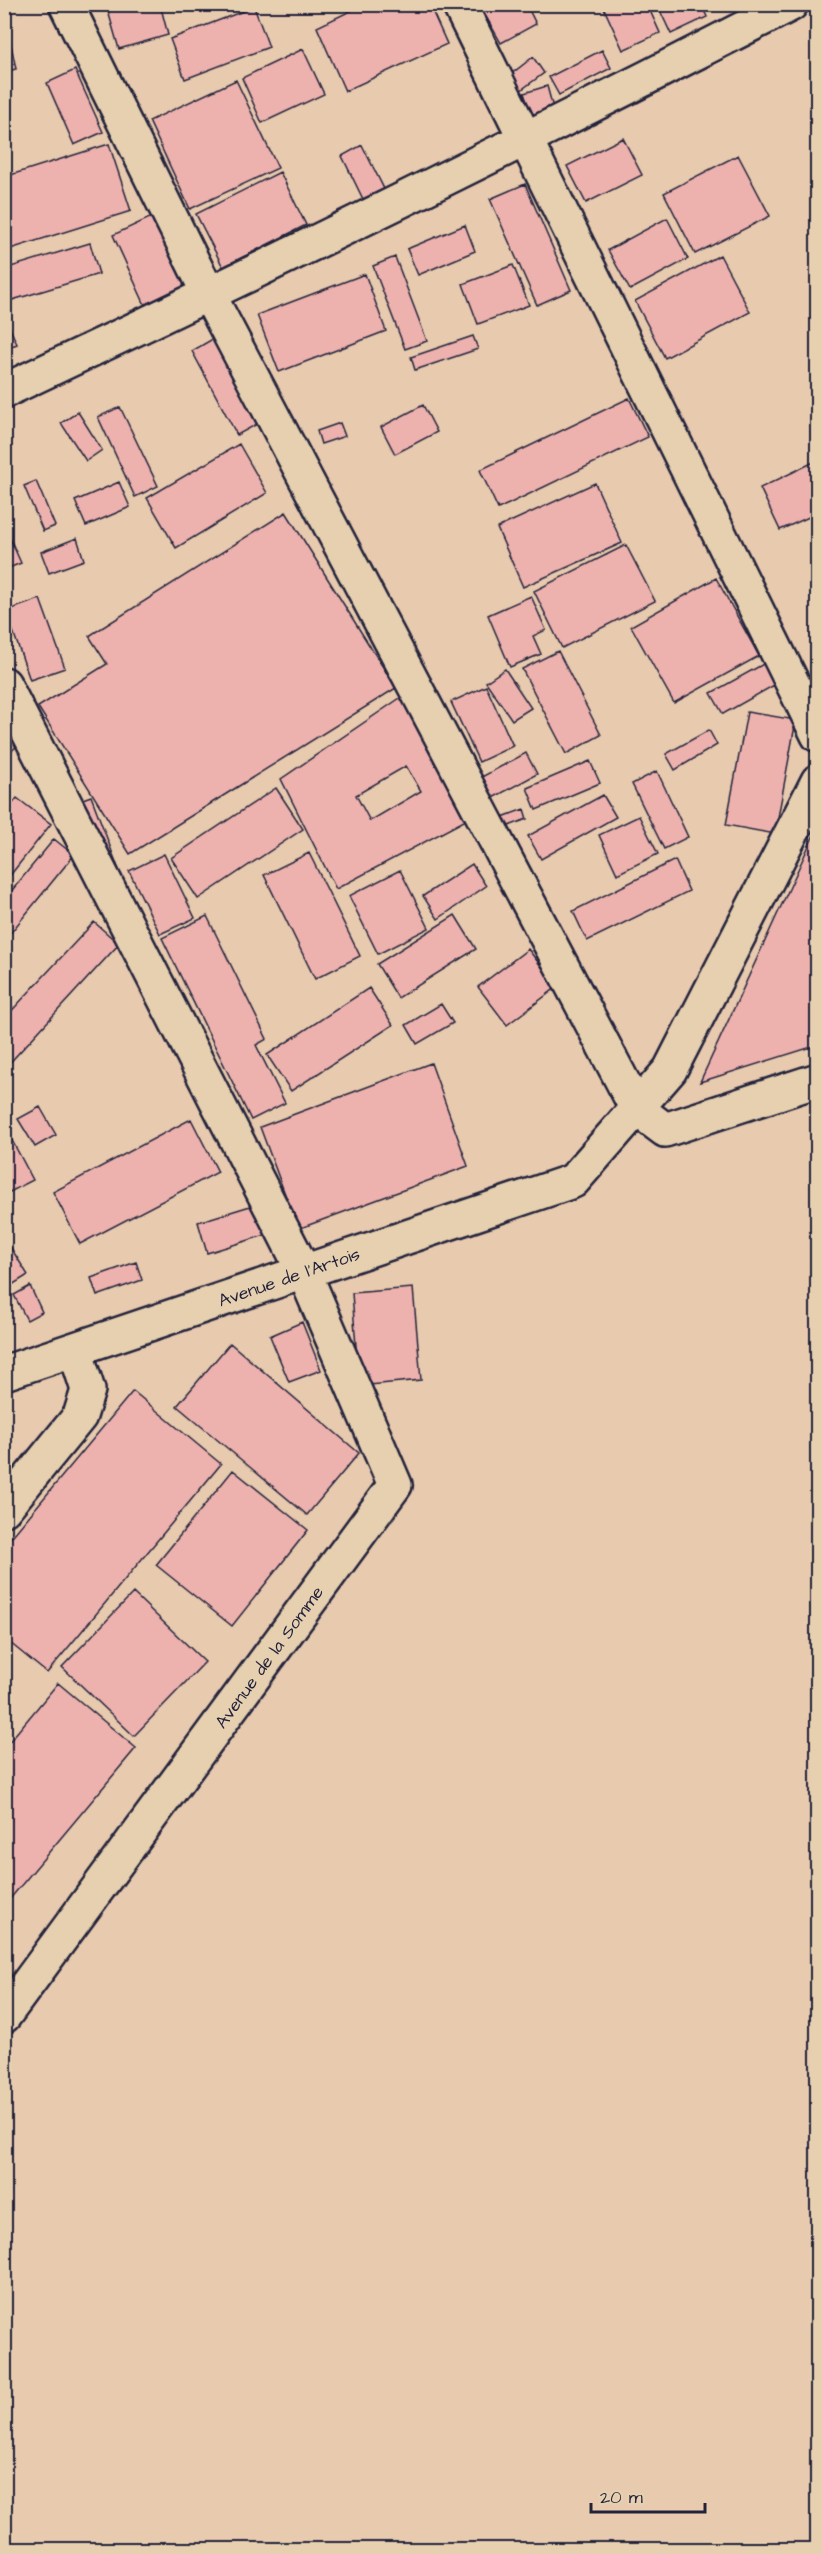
<svg xmlns="http://www.w3.org/2000/svg" width="822" height="2554" viewBox="0 0 822 2554" font-family="'Architects Daughter',sans-serif">
	<rect width="100%" height="100%" fill="#e8caaf"/>
	<filter id="ink" filterUnits="userSpaceOnUse"><feTurbulence type="fractalNoise" baseFrequency=".0167" numOctaves="2"/><feDisplacementMap in="SourceGraphic" scale="12" xChannelSelector="R" yChannelSelector="G"/><feConvolveMatrix kernelMatrix="1 2 1 2 8 2 1 2 1" color-interpolation-filters="sRGB"/></filter>
	<g filter="url(#ink)">
		<!-- building -->
		<path fill="#eeb2ae" stroke="#22223b" stroke-width="1.5" fill-rule="evenodd" d="M106,4H160L168,35L119,49Z
			M365,4H429L447,44L345,91L317,27Z
			M479,4H526L536,24L501,43Z
			M602,4H647L660,33L623,50Z
			M657,4H701L707,17L671,34Z
			M254,7L269,47L185,79L170,39Z
			M9,35L16,69L4,72V37Z
			M303,49L324,94L262,123L242,78Z
			M602,50L611,68L559,95L549,77Z
			M533,57L544,73L521,90L510,75Z
			M75,70L103,132L74,145L47,83Z
			M236,80L278,168L190,209L149,121Z
			M547,86L553,108L531,116L524,93Z
			M623,138L642,175L586,203L567,166Z
			M109,144L131,211L4,251V177Z
			M362,145L384,189L363,199L342,156Z
			M738,155L770,216L695,254L664,193Z
			M280,172L306,225L223,267L196,214Z
			M525,184L571,290L537,305L490,199Z
			M156,215L187,285L145,305L113,235Z
			M667,218L688,259L630,290L608,250Z
			M465,225L475,251L418,275L407,249Z
			M90,243L99,274L9,301L4,286V269Z
			M720,255L750,312L665,358L635,301Z
			M395,257L427,341L405,349L373,266Z
			M513,265L529,305L478,324L463,284Z
			M365,274L386,331L279,372L257,315Z
			M4,315L17,344L4,349Z
			M473,336L478,349L415,370L411,357Z
			M216,337L261,422L237,435L192,351Z
			M629,398L648,437L498,509L480,470Z
			M423,405L437,432L395,454L381,427Z
			M120,407L158,486L135,497L98,417Z
			M78,412L102,450L86,461L61,423Z
			M340,423L345,436L321,444L317,431Z
			M239,444L267,493L176,548L147,498Z
			M818,460V513L780,530L760,488Z
			M36,481L55,526L43,531L24,486Z
			M119,482L130,507L86,526L75,501Z
			M595,483L622,543L523,587L497,528Z
			M286,512L396,688L130,854L38,707L107,664L89,636Z
			M4,525L21,563L4,570Z
			M77,538L84,560L49,573L41,552Z
			M626,545L655,601L562,648L534,591Z
			M716,578L759,656L674,703L631,626Z
			M531,596L546,630L533,636L541,654L510,667L488,615Z
			M40,599L65,668L30,680L6,611Z
			M558,651L601,735L566,754L522,669Z
			M767,662L778,683L723,714L711,693Z
			M505,669L531,708L512,720L486,682Z
			M486,686L513,746L479,762L451,702Z
			M403,696L468,819L336,889L281,779ZM406,766L421,791L370,821L356,795Z
			M747,712L796,720L775,834L726,825Z
			M709,730L717,745L675,770L666,754Z
			M4,731L18,745L4,758Z
			M526,753L537,774L487,801L476,780Z
			M590,761L600,783L536,810L527,788Z
			M657,771L688,837L664,849L632,784Z
			M276,788L303,829L198,899L171,858Z
			M603,795L616,817L541,859L528,836Z
			M91,796L119,870L107,875L80,800Z
			M17,798L51,824L4,883V815Z
			M524,809L527,819L501,829L497,819Z
			M639,816L658,854L617,874L599,835Z
			M818,826V1045L700,1082Z
			M54,839L74,855L4,941V900Z
			M309,853L360,956L315,979L264,875Z
			M164,854L195,918L160,934L129,871Z
			M675,860L689,891L587,941L573,911Z
			M472,864L486,886L438,919L423,896Z
			M400,870L429,928L378,954L349,896Z
			M455,915L476,949L398,998L377,964Z
			M207,916L267,1039L256,1045L285,1103L251,1120L162,938Z
			M94,922L119,944L4,1069V1019Z
			M528,949L557,987L507,1025L478,987Z
			M369,988L393,1025L291,1091L267,1055Z
			M441,1004L453,1023L417,1044L406,1025Z
			M431,1063L468,1166L298,1229L260,1127Z
			M40,1107L56,1135L35,1147L18,1119Z
			M191,1119L218,1172L80,1244L53,1192Z
			M6,1129L33,1180L4,1195V1130Z
			M260,1203L269,1234L207,1253L198,1222Z
			M4,1237L28,1275L7,1288L4,1285Z
			M136,1262L142,1280L97,1296L91,1278Z
			M30,1286L42,1312L27,1320L14,1295Z
			M413,1288L421,1380L359,1386L352,1293Z
			M302,1322L321,1370L289,1382L270,1336Z
			M230,1343L359,1453L307,1515L177,1406Z
			M133,1391L221,1464L47,1673L4,1638V1546Z
			M233,1470L308,1530L232,1626L156,1565Z
			M133,1593L205,1662L134,1736L62,1667Z
			M58,1683L136,1748L4,1906V1748Z"/>
		<g fill="none" stroke-linecap="round" stroke-linejoin="round">
			<!-- minor casing -->
			<g stroke="#22223b" stroke-width="38">
				<path id="minor" d="M66,4L209,295L637,1109L665,1130L818,1080
					M459,4L818,735
					M4,391C269,267 531,138 791,4
					M4,684L304,1272L395,1485L4,2016
					M4,1373L573,1181L670,1070L818,781
					M4,1509L80,1416L88,1390L75,1350"/>
			</g>
			<!-- minor -->
			<use href="#minor" stroke="#e6d0af" stroke-width="33"/>
		</g>
	</g>
	<g text-anchor="middle" stroke-width="5" stroke-linejoin="round" paint-order="stroke">
		<!-- street labels -->
		<g font-size="18" fill="#22223b" stroke="#e6d0af">
			<text transform="translate(289 1277) rotate(-19)" y="6">Avenue de l'Artois</text>
			<text transform="translate(269 1657) rotate(-54)" y="6">Avenue de la Somme</text>
		</g>
	</g>
	<!-- margin -->
	<rect width="822" height="2554" fill="none" stroke="#e6d0af" stroke-width="24"/>
	<rect x="12" y="12" width="798" height="2530" fill="none" stroke="#22223b" stroke-width="2" filter="url(#ink)"/>
	<!-- scale -->
	<path d="M591 2503v9h114v-9" fill="none" stroke="#22223b" stroke-width="3"/>
	<text x="600" y="2503" font-size="18" fill="#22223b" stroke="#e6d0af" stroke-width="4.5" paint-order="stroke">20 m</text>
</svg>
